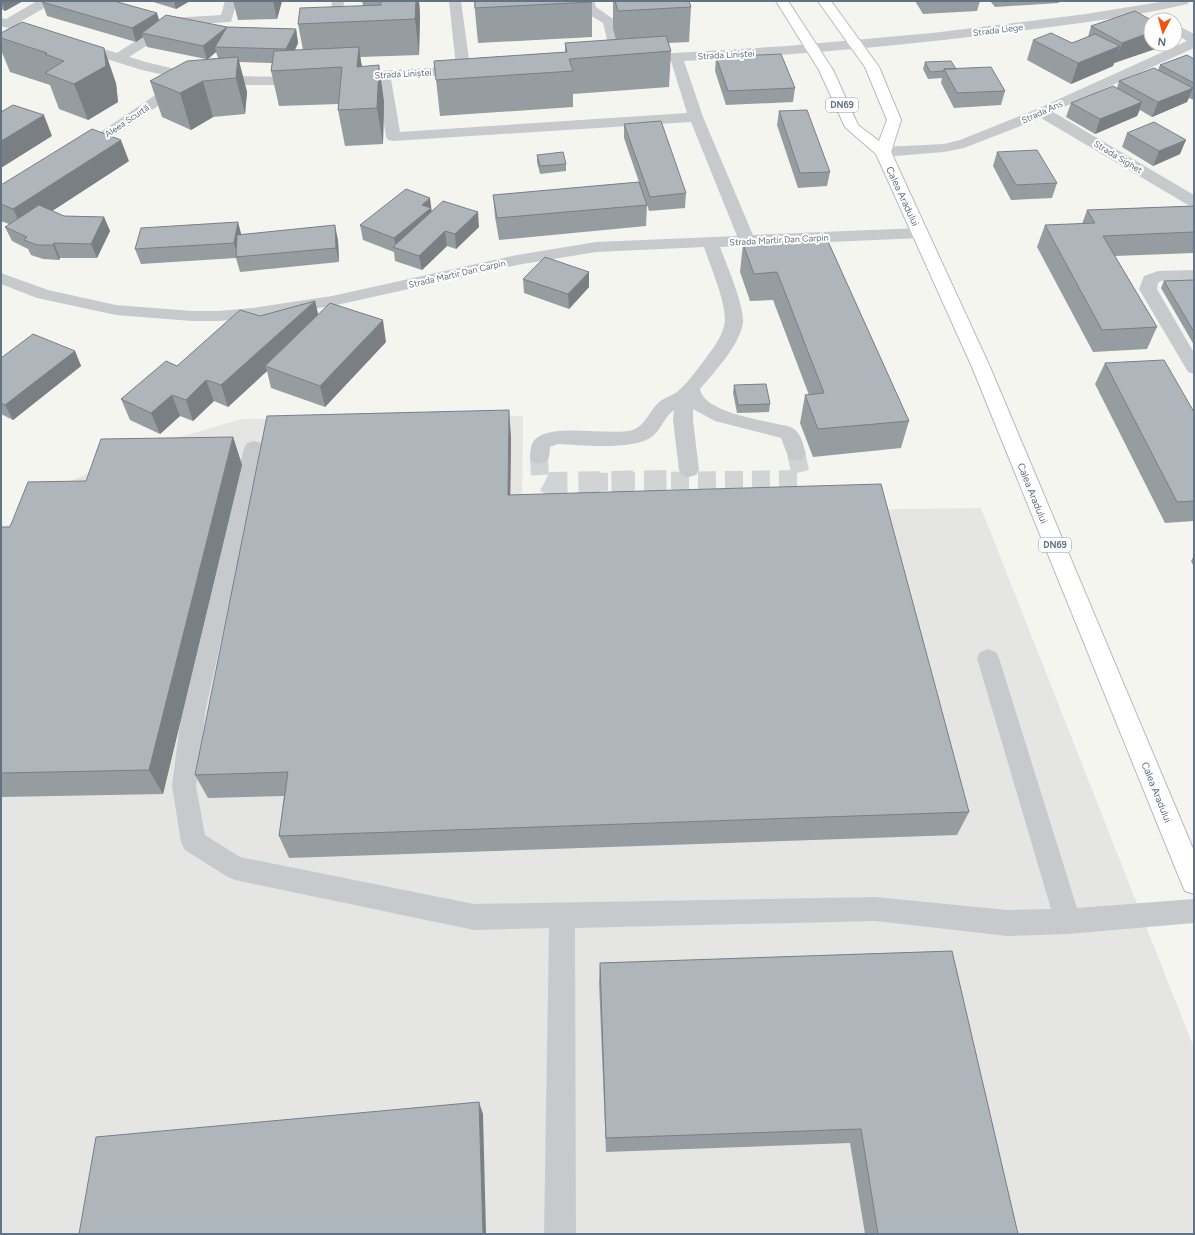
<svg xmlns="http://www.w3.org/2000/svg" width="1195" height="1235" viewBox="0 0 1195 1235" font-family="Figtree,sans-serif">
	<rect width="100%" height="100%" fill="#f5f5f0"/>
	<!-- built -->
	<path fill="#e5e6e4" d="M523,416L522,514L981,508L1194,1048V1234H1V530L57,487L154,444L242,419Z"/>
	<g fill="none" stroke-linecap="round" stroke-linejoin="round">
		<!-- minor-tunnel-far1 -->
		<path stroke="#d0d4d5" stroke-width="18" stroke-dasharray="18 9" stroke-linecap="butt" d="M539,457L540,478L548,482
			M590,482L798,479L801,475L796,454"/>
		<!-- minor-tunnel -->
		<path stroke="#d0d4d5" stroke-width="22" stroke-dasharray="22 11" stroke-linecap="butt" d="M546,481L549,483L670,481"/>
		<!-- major casing -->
		<g stroke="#b7bbbe" stroke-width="2">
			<path id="major" d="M776,1H788L833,70L858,125L879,141L887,120L865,67L818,1H831L879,67L901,120L891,152L990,367L1194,851V894L1185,891L1181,882L972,367L876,154L845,127L819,70Z"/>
		</g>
		<!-- minor -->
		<path fill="#c7cacd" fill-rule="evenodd" d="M37,1H52L51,4L18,23L47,31L49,34L47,37L42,38L1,26V18L6,19Z
			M225,1H237L231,22L179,25L129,57C191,76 238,78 302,76L307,77L309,80L307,83L286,85H236L186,80L142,70L74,49L72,46L74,43L79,42L117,53L171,18L221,15Z
			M332,1H344L343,30L341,33H331L329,30Z
			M449,1H461L470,67L473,70L471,73L466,74L391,79L400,132L687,113L671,61L642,63L637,62L635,59L637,56L642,55L787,46L932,33L1086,14L1166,1H1189L1188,4L1183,5C1126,18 1068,25 1010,32C902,46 793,55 684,61L703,117L753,235L920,228L926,230L928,233L926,236L920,238L720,247C727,266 744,304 743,323C740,344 714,373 700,389C704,411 755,419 773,423C779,425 789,425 794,429C802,435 803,445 806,454L803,459L796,461L789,459L781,438L715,421L693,409V420L699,470L696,475L689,477L682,475L679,470L673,420L674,410C665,416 662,428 653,436C634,451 582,445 558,444L550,447L549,457L546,462L539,464L532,462C529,457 530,454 531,448C536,417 613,439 635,429C646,424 650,410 659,402C664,398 671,396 677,392C687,384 695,372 703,362C711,351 721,339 724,326C729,308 710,266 704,247L596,252L517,265L332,306L252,318L219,321H192L116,315L37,298L1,284V273L48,290L116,305L192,311H219L252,308L332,296L517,255L596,242L737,236L691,122L393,141L388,140L386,137L377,80L350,81L345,80L343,77L345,74L350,73L456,66Z
			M582,1H594L596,7L616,21L626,60L624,63L619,64L614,63L612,60L603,23L585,12Z
			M1175,24L1194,34V48L1053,112L1194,195V207L1188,205L1041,118L964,148L944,152L883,157L878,155L875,152L878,149L883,147L944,144L960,140L1037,109L1187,41L1175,34Z
			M181,80L186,81L188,84L186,87L87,154L82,156L77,154L74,151L77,148L176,81Z
			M1194,270V280L1161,281L1158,283L1157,289L1194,353V374L1188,372L1139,289L1144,276L1158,271Z
			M254,441L261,443L264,448L206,708L196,786L205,835L240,857L474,904L876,897L1007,910L1051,909L977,658L980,652L988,649L996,652L999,658L1077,908L1194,899V923L1068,934L1007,936L876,921L575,928L576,1234H544L549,928L474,930L235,880L226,876L185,850L181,842L172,786L182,708L244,448L247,443Z"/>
		<!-- major -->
		<use href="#major" fill="#fff" fill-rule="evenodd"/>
	</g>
	<!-- wall -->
	<path fill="#969da1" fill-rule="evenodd" d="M1,1H23L5,11L1,9Z
		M150,1H190L176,9Z
		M233,1H282L277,19L238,20Z
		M362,1H419L420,15L419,55L360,57L362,66L384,101L383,144L345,146L338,110L339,104L279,106L271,71L272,63L239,62L247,92L245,114L213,117L191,130L162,117L150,81L206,59L147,47L143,37L136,42L47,16L42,2L159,21L227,27L296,29L298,43L295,50H303L298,24L363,6ZM216,52L218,58L207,59Z
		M474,1H592V37L478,43Z
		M613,1H689L691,7L689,42L668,43L671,51L669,87L573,94V107L440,116L434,61L565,52V43L616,40L613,29Z
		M915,1H980L977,11L923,14Z
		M990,1H1059V3L995,7Z
		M1091,26L1158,48L1114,63L1113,66L1071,84L1027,60L1033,40L1072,43L1088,37Z
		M1,33L116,83L118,102L88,120L59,109L50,85L10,72L1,50Z
		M716,57L795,88L793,102L726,105L715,71Z
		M1193,58H1194V100L1189,98L1187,102L1152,117L1140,110L1137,116L1095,134L1066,117L1071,103L1117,88L1119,81L1158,70L1160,65Z
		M925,62L1005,91L1001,105L954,108L941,83L942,78L928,79L923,69Z
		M779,111L830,172L827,186L798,188L777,125Z
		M624,124L686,193L685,208L649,211L643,192L647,205L646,226L499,240L495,217L493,195L639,182L624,138Z
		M1127,133L1180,154L1153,166L1122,147Z
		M997,152L1057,183L1052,198L1011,200L993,166Z
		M537,155L566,164V171L540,174L537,162Z
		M129,161L52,211L64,216L104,217L110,231L97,258H60L59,260L43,259L31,255L28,249L12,241L5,227L9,224L1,221V185Z
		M1194,206V253L1115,256L1157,327L1147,349L1093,352L1037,247L1045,225L1082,224L1087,210Z
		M432,211L479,227L456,249L447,246L422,270L395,261L394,252L363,240L360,225Z
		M241,234L338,240L339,262L240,272L236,258L141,264L135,249Z
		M826,237L909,421L901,448L813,457L800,423L805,395H809L773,300L750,301L740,272L743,244Z
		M523,279L589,287L569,309L524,293Z
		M1194,280V345L1161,288L1164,281Z
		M315,301L318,315L386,342L325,407L271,388L267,371L228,407L214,401L193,421L180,416L160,434L130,420L121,399L177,366L260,316Z
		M75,351L81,366L13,420L1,414V358Z
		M1105,363L1194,412V521L1165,523L1095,384Z
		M734,385L770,404L769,412L737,413L733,393Z
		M233,437L242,465L163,794L1,797V527H10L86,481Z
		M511,437L510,495L969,812L957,835L289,858L279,836L284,796L208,798L195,775Z
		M1194,555V567L1191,561Z
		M952,951L1018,1234H865L850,1143L606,1152L599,982L600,963Z"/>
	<!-- shaded-wall -->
	<path fill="#7a7f83" d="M1,1H23L5,11Z
		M174,1H190L176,9Z
		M273,1H282L277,19Z
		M416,1H419L420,15L419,55L415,19Z
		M157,13L161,26L142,33L143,37L136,42L132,28Z
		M227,27L215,47L216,52L207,60L203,46Z
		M296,29L298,43L289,63L286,49Z
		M1151,32V44H1159L1158,48L1114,63L1122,43Z
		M1120,46L1113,66L1071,84L1078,63Z
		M359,47L364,83L357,67Z
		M104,48L116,83L118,102L88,120L74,84Z
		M238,57L247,92L245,114L236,78Z
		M379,65L384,101L383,144L377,108Z
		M203,81L213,117L191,130L180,93Z
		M1193,88L1187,102L1152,117L1158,102Z
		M1142,102L1137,116L1095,134L1100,119Z
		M44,115L52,136L1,168V141Z
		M121,140L129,161L23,230L13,209Z
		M1186,140L1180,154L1153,166L1159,151Z
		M430,198L432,213L396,248L394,238L422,205Z
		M478,212L479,227L456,249L455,234Z
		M104,217L110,231L97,258L91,244Z
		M238,222L242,237L239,258L234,243Z
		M335,225L338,240L339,262L336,248Z
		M445,231L447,246L422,270L419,256Z
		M54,243L60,258L59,260L53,245Z
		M589,272V287L569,309L568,294Z
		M315,301L320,322L265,366L267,371L228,407L221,385Z
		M383,320L386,342L325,407L320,386Z
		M75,351L81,366L13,420L5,405Z
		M206,380L214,401L193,421L186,400Z
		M172,395L180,416L160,434L151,413Z
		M509,410L511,437L510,522L508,495Z
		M233,437L242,465L163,794L149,770Z
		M479,1102L483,1114L486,1234H483Z"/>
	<!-- building -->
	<path fill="#aeb6bb" stroke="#7a7f83" d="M44,1H114L157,13L132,28L42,2Z
		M381,1H416L415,19L298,24L300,8L381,5Z
		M475,1H592V2L475,8Z
		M615,1H689L691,7L618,11Z
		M1135,11L1151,20V32L1122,43L1091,26Z
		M166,15L227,27L296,29L286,49L215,47L227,27L203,46L142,33Z
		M22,22L104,48L106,66L74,84L45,73L64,61L45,54L47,53L1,38V33Z
		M1051,33L1072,43L1095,34L1120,46L1078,63L1033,40Z
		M666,36L671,51L569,59L573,71L436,80L434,61L567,52L565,43Z
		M359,47L357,67L379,65L377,108L338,110L342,67L271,71L274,51Z
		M781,54L795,88L728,91L716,57Z
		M1187,55L1194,59V83L1160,65Z
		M238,57L236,78L203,81L180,93L150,81L187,61Z
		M951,61L956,69H944V71L930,72L925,62Z
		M991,67L1005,91L957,93L944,69Z
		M1154,68L1193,88L1158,102L1119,81Z
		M1113,86L1142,102L1100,119L1071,103Z
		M13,105L44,115L1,141V112Z
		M807,110L830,172L800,173L779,111Z
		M661,121L686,193L650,197L624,124Z
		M1154,122L1186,140L1159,151L1127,133Z
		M92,129L121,140L13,209L1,204V185Z
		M1037,150L1057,183L1016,185L997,152Z
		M563,152L566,164L540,166L537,155Z
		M639,182L647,205L497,218L493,195Z
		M406,189L430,198L422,205L431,208L394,238L360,225Z
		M443,201L478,212L455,234L445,231L419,256L393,247Z
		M39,205L64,216L104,217L91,244L54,243L53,245H37L24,240L27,237L5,227Z
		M1194,206V232L1103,236L1157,327L1102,330L1045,225L1095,223L1087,210Z
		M238,222L234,243L135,249L141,228Z
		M335,225L336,248L236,257L237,235Z
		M826,237L909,421L818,429L805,395L824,393L777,272L754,274L743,244Z
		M545,257L589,272L568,294L523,279Z
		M1194,280V332L1164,281Z
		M315,301L221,385L206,380L186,400L172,395L151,413L121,399L166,361L177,366L240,310L260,316Z
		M330,303L383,320L320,386L265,366Z
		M33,334L75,351L5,405L1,403V358Z
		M1164,360L1194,412V501L1177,502L1105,363Z
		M766,384L770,404L738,405L734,385Z
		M509,410L508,495L881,484L969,812L279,836L288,772L195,775L267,416Z
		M233,437L149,770L1,773V527H10L28,482L86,481L101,439Z
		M952,951L1018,1234H878L861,1129L606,1138L600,963Z
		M479,1102L483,1234H79L96,1137Z"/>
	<g text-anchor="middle" stroke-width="4" stroke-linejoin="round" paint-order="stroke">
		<!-- far-street labels -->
		<g font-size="9" fill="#617384" stroke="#fff">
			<text transform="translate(998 30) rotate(-7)" y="3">Strada Liege</text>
			<text transform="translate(726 55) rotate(-3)" y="3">Strada Liniștei</text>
			<text transform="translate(403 74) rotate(-3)" y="3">Strada Liniștei</text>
			<text transform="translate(1042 112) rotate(-24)" y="3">Strada Ans</text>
			<text transform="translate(127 121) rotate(-34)" y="3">Aleea Scurtă</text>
			<text transform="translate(1118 157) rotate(31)" y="3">Strada Sighet</text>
			<text transform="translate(779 240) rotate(-3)" y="3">Strada Martir Dan Carpin</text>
			<text transform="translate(457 274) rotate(-13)" y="3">Strada Martir Dan Carpin</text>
		</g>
		<!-- shield labels -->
		<g fill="#fff" stroke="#909da9" stroke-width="1">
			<rect x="826" y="98" width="32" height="14" rx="3"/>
			<rect x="1039" y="538" width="32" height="14" rx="3"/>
		</g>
		<g font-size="9" font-weight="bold" fill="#617384">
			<text x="842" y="108">DN69</text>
			<text x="1055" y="548">DN69</text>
		</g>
		<!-- street labels -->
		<g font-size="10" fill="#617384" stroke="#fff">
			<text transform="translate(903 196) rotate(65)" y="4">Calea Aradului</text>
			<text transform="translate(1033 493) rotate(68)" y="4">Calea Aradului</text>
			<text transform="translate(1157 792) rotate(68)" y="4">Calea Aradului</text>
		</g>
	</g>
	<!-- border -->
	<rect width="1195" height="1235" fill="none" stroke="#617384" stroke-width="4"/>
	<!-- north arrow -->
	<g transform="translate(1163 32) rotate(186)"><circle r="19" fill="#ffffff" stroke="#c0c7ce"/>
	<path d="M0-3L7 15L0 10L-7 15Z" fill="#f35212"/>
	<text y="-6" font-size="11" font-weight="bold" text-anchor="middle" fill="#617384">N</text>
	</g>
</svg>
